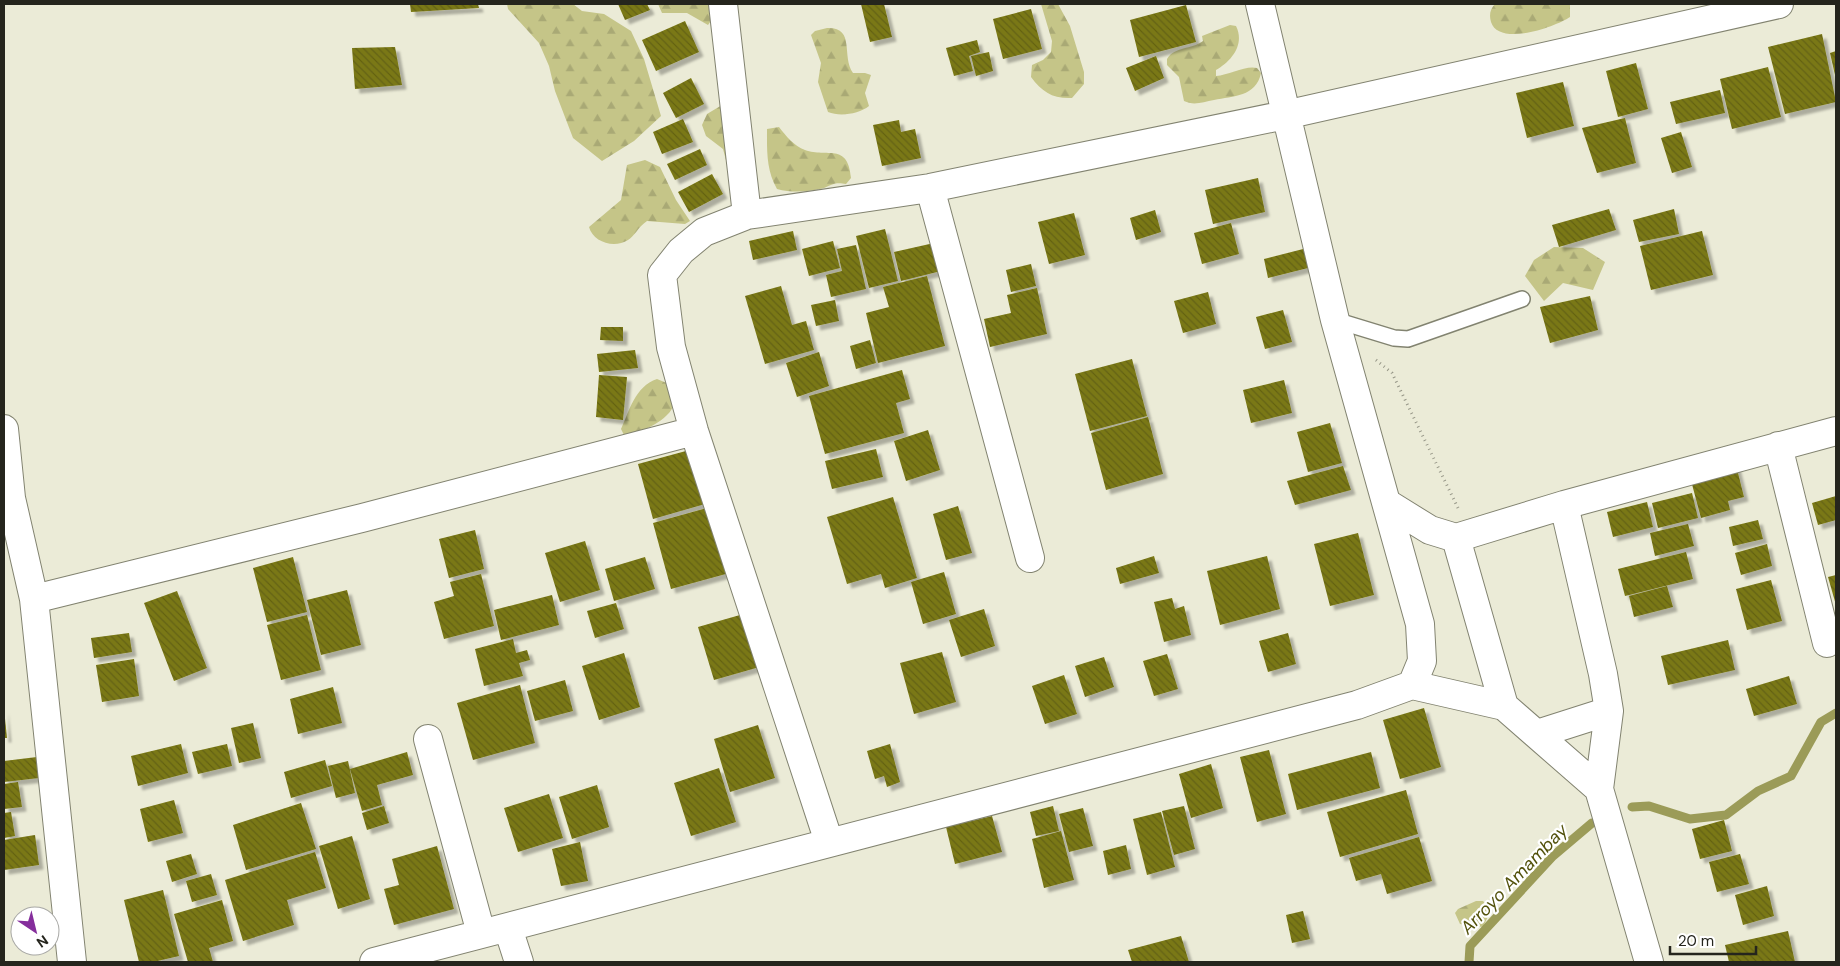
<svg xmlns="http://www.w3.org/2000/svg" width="1840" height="966" viewBox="0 0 1840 966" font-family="'DM Sans',sans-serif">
	<defs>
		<pattern id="forest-firs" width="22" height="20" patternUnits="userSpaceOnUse" patternTransform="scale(1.25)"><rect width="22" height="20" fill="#c5c588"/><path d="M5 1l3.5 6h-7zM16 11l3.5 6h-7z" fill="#a9a975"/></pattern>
		<pattern id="building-back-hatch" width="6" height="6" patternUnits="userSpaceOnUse" patternTransform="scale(1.25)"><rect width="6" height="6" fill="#7a7813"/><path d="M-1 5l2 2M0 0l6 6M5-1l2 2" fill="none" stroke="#646211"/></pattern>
		<filter id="shadow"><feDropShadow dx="4.5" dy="4.5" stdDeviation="1" flood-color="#0004"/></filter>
	</defs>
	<rect width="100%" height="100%" fill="#ebebd7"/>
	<!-- forest -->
	<path fill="url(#forest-firs)" d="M507,4H573L582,11L604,14L631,31L644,59L661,116L634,141L602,161L573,138L555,91L549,66L539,43L508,9Z
		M658,4H715L716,14L708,25L687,13H662Z
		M1041,4H1058L1070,26L1084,72V84L1072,98C1053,99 1042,92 1031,77L1032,65L1043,60L1051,52L1052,41Z
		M1495,4H1570V17C1555,27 1499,47 1491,22C1489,15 1490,9 1495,4Z
		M1230,25L1236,26C1245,44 1232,61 1216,70V76C1229,75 1246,65 1257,68L1261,73C1256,97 1233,96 1214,100C1203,102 1194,106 1184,101L1179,77L1167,65V59C1175,46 1191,50 1203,41L1202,36Z
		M827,28C856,27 841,56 853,73H865L871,75L865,93L869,106C859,114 840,117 828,112L818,82L821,63L811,35L815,31Z
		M722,105L731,179L723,149L706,136L702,125L707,114Z
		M779,127C786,136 794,146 805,150C827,158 848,142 851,178L846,184C836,182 833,184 824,188C809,192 792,193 777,189C766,170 767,150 767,129Z
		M645,160L660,167L676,200L690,221L685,224L647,221C638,227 634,237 628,240C614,249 593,242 589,227L621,200L627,165Z
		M1554,247L1583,248L1605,262L1593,290L1563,283L1544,301L1525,276L1534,260Z
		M657,379L669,384C671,390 675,398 674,404C670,420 640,433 625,437L621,429C629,412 635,386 657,379Z
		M1476,901H1483L1491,910L1483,927L1460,924L1455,913L1458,909Z"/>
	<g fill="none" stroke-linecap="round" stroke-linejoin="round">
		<!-- stream -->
		<path stroke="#9b9b58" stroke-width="9" d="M1632,807L1649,806L1690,819L1726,815L1758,791L1791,776L1821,722L1836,713
			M1469,962L1470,946L1553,856L1592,823"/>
	</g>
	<!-- building -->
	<path fill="url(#building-back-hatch)" filter="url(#shadow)" d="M410,4H478L479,8L411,12Z
		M618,4H647L650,10L625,20Z
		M861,4H884L892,37L870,42Z
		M1186,5L1196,42L1139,57L1130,20Z
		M1031,9L1042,49L1003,59L993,19Z
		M685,21L699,52L656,71L642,40Z
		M1822,34L1836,102L1785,114L1768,47Z
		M977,40L980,52L969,56L973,71L954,76L946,48Z
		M395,47L402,85L355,89L352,48Z
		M1836,51V75H1835L1830,53Z
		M989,52L993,71L976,76L971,56Z
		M1156,56L1164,78L1135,91L1126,68Z
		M1636,63L1648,109L1618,117L1606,71Z
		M1768,67L1781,117L1732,129L1720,79Z
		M691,78L704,104L676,118L663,93Z
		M1563,82L1574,126L1527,138L1516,93Z
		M1720,90L1725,113L1676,124L1670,102Z
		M1625,118L1636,163L1597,173L1582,128Z
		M683,119L693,142L662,154L653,132Z
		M899,120L901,132L915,129L921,158L882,166L873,125Z
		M1681,132L1692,167L1672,173L1661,138Z
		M700,149L707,165L675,180L667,164Z
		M712,174L723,194L689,212L678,192Z
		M1258,178L1265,212L1213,224L1205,190Z
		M1609,209L1616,230L1559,247L1552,225Z
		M1674,209L1679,234L1639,242L1633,220Z
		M1155,210L1161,232L1136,240L1130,218Z
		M1074,213L1085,255L1049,264L1038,222Z
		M1231,223L1239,254L1202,264L1194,233Z
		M885,229L898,281L869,288L856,236Z
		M793,231L797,250L753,260L749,241Z
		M1702,231L1713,275L1651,290L1640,246Z
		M833,241L840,268L809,276L802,249Z
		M934,243L941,271L901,281L894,252Z
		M856,245L866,289L831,297L826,275L842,271L837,249Z
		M1311,247L1316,266L1268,278L1264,259Z
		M1031,264L1036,286L1011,292L1006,270Z
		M927,276L945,346L878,363L866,313L889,307L883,287Z
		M781,286L792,325L806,321L814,350L765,364L745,296Z
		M1037,288L1047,334L990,347L984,319L1011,313L1007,295Z
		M1208,292L1216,324L1183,333L1174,301Z
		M1590,296L1598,330L1550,343L1540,307Z
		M835,300L839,321L816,326L811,305Z
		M1283,310L1292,342L1265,349L1256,317Z
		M601,327H623V341L600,340Z
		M870,340L876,363L856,369L850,346Z
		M635,350L638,368L599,372L597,354Z
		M819,352L829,386L797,397L786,363Z
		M1132,359L1147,416L1090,431L1075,374Z
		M902,370L910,399L896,403L904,433L825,454L809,396Z
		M599,375L627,377L623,420L596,417Z
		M1284,380L1292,413L1251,423L1243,390Z
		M1148,417L1163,474L1106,490L1091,433Z
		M1330,423L1342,463L1308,472L1297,432Z
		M928,430L940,470L906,481L894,441Z
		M697,448L712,502L653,519L638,464Z
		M876,449L883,477L832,489L825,461Z
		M1735,461L1744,497L1728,501L1730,510L1701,518L1689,473Z
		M1343,466L1351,490L1295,505L1287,481Z
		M1692,493L1698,518L1658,528L1652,503Z
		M1836,496V520L1818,525L1812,503Z
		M893,497L917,578L885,588L881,574L847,584L827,517Z
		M1647,502L1653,527L1613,537L1607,512Z
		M714,506L733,572L671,589L653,523Z
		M958,506L972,553L946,560L933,514Z
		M1758,520L1763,539L1733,546L1729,527Z
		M1688,524L1694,546L1655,556L1650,533Z
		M475,530L484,569L449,578L439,539Z
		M1358,533L1374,595L1330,606L1314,544Z
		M585,541L600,590L560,602L545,553Z
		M1767,544L1772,566L1741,575L1735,553Z
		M1686,552L1693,579L1625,596L1618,569Z
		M1154,556L1159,573L1120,584L1116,568Z
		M1267,556L1280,609L1220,625L1207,571Z
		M293,557L307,612L267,622L253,568Z
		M645,557L655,589L614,601L605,569Z
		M944,572L956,614L923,624L911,582Z
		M481,574L494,626L444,639L434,602L454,596L450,582Z
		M1836,575V605L1828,577Z
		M1771,580L1782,621L1747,630L1736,589Z
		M1667,586L1673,607L1634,617L1629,596Z
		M347,590L361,645L321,655L307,600Z
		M177,591L207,668L174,681L144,603Z
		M552,595L559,625L501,640L494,610Z
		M1172,598L1175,609L1184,606L1191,635L1164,642L1154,602Z
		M616,603L624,629L595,638L587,611Z
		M984,609L995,646L961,657L949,620Z
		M747,613L763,666L714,680L698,627Z
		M307,615L321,670L281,680L267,625Z
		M129,633L132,652L94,658L91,638Z
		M1288,633L1296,664L1268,672L1259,641Z
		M513,639L516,653L527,650L530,660L519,663L523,676L484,686L475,649Z
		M1728,640L1735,670L1668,685L1661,656Z
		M942,652L956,702L914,714L900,663Z
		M624,653L640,707L599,720L582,666Z
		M1167,654L1178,689L1154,696L1143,661Z
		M1104,657L1114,687L1085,697L1075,666Z
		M134,659L139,696L102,702L96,665Z
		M1064,675L1077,714L1045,724L1032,686Z
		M1789,676L1797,704L1754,716L1746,689Z
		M565,680L573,711L535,721L527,691Z
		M520,685L535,743L473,760L457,703Z
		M333,687L342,723L298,734L290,699Z
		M1424,708L1441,767L1400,779L1383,720Z
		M4,709L7,738H4Z
		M253,723L261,758L239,763L231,728Z
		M758,725L775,778L730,792L714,739Z
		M181,744L188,773L138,786L131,756Z
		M227,744L232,766L198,774L192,752Z
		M890,744L900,782L887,787L884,776L875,779L867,751Z
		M1269,750L1286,814L1257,822L1240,757Z
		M407,752L413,775L377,785L382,805L362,811L350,769Z
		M1371,752L1380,788L1297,810L1288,774Z
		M37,757L39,778L4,782V761Z
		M325,760L332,786L291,798L284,772Z
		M348,761L355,793L336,798L328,766Z
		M1211,764L1223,808L1191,818L1179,774Z
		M719,768L736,822L691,836L674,783Z
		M18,782L22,807L4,809V784Z
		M597,785L609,827L572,839L559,797Z
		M1406,790L1418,834L1340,857L1327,812Z
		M549,794L563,838L518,852L504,808Z
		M174,800L183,833L148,842L140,809Z
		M301,803L316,849L246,870L233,825Z
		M384,806L389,823L367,830L362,813Z
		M1053,806L1059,831L1036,836L1030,812Z
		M1184,806L1195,849L1174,855L1162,811Z
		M1083,808L1093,846L1069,852L1059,814Z
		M11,812L15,836L4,838V813Z
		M1161,812L1175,867L1147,875L1133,819Z
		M992,816L1002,852L955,864L946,827Z
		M1724,820L1732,851L1700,859L1692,829Z
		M1061,831L1074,880L1044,888L1032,839Z
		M35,835L39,865L4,870V840Z
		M352,836L370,899L338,909L319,846Z
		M1419,837L1432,881L1387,894L1381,874L1356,881L1349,858Z
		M580,842L588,881L561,886L552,849Z
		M1126,845L1131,869L1108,875L1103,851Z
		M437,846L454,909L394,925L384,889L399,885L392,859Z
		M315,852L326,888L287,900L294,925L243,941L225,880Z
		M191,854L197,874L172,882L166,861Z
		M1740,854L1749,884L1717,892L1709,862Z
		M211,874L217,895L192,902L186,881Z
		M1767,886L1774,916L1743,925L1735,895Z
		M163,890L179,956L153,962H139L124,900Z
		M222,900L233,941L209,948L213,962H188L174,914Z
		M1303,911L1310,939L1292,943L1286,915Z
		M1788,931L1795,962H1729L1725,945Z
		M1181,936L1189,962H1132L1128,950Z"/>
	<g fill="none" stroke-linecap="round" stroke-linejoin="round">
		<!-- lane casing -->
		<g stroke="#828370" stroke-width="18">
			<path id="lane" d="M1335,320L1394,338L1408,339L1522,299"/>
		</g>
		<!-- street casing -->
		<g stroke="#828370" stroke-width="30">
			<path id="street" d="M723,4L747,215
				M930,188L1030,558
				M4,429L11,498L34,599L72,962
				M1778,446L1827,643
				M1388,504L1430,530L1456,538L1564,505L1836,431
				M1564,505L1603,674L1609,711L1599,789L1649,962
				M1456,538L1504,706L1599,789
				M34,599L362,518L694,431
				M1412,685L1504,706
				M1537,734L1609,711
				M428,739L481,933
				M829,842L694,431L671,347L662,275L681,251L704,232L747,215L930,188L1285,115L1779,4
				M508,928L519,962
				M374,962L1357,705L1412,685L1422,661L1420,624L1335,320L1260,4"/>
		</g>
		<!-- path -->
		<path stroke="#979788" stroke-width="3" stroke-dasharray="1 4" stroke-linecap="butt" d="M1376,360L1392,373L1458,508"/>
		<!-- lane -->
		<use href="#lane" stroke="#fff" stroke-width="15"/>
		<!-- street -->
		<use href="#street" stroke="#fff" stroke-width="28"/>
	</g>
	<g text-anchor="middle" stroke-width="4.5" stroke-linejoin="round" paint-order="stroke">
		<!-- water labels -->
		<g font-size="18" font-style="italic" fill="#53520c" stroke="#fff">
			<text transform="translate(1514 879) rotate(-46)" y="6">Arroyo Amambay</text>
		</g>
	</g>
	<!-- border -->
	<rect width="1840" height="966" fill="none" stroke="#25251d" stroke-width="10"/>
	<!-- north arrow -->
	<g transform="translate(35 931) rotate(145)"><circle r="24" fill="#ffffff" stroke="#a8a8a5"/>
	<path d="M0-4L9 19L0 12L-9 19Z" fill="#852e9c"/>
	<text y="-8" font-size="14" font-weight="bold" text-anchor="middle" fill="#25251d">N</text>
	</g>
	<!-- scale -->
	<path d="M1670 946v8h86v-8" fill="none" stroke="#25251d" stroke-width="2.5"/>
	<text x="1678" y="946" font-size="15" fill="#25251d" stroke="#ffffff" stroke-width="4" paint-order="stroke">20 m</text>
</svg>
